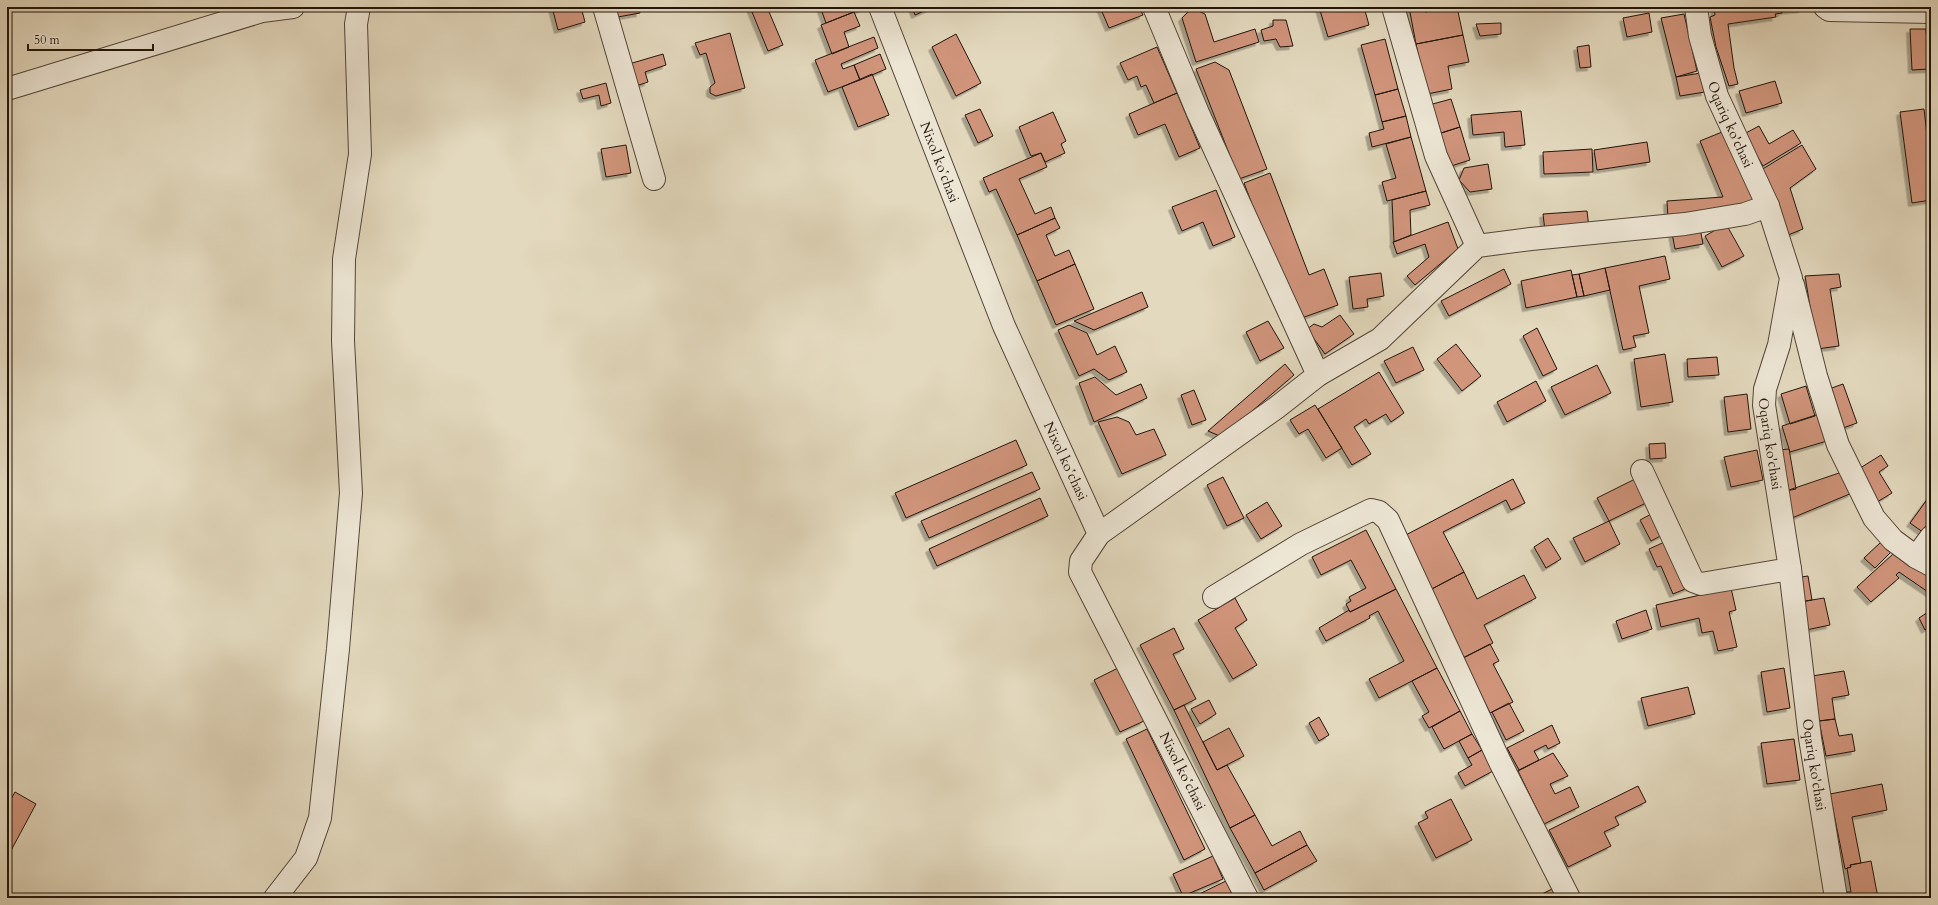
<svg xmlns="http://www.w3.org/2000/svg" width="1938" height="905" viewBox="0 0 1938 905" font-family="Cardo,serif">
	<defs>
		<filter id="shadow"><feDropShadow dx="-3.5" dy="3.5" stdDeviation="0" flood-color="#0004"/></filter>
	</defs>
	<rect width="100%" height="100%" fill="#e3d9be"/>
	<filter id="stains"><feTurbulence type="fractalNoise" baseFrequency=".005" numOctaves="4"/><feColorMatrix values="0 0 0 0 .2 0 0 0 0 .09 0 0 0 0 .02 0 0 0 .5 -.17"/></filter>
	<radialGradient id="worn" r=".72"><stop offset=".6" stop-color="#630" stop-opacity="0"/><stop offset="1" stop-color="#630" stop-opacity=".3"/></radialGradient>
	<!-- building -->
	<path fill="#d1957c" stroke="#22140b" filter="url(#shadow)" d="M552,7H581L585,22L558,30Z
		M610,7H639L640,13L612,18Z
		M750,7H767L783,45L768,51Z
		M825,7H864V8L826,23L821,9Z
		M912,7H933L915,15Z
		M1100,7H1139L1143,15L1109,28Z
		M1319,7H1364L1369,25L1328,37Z
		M1409,7H1423L1425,12L1457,7L1463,35L1416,44Z
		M1714,7H1802V9L1782,11V13L1775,14L1776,17L1728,24L1734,68L1738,84L1729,86L1716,47L1710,17L1715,15Z
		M1192,8L1205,14L1214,42L1255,29L1259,42L1196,62L1182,18Z
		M854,12L860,26L844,32L849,47L832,54L821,25Z
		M1649,13L1652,32L1627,37L1623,18Z
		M1684,14L1697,71L1676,77L1661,18Z
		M1273,20H1286L1293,46L1280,47L1276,39L1264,41L1261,30L1273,26Z
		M1501,23V34L1480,36L1476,24Z
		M1910,29H1926L1929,69L1912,70Z
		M730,33L745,88L716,96L710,93V87L715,83L706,53L700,55L695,43Z
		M956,34L981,83L956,96L932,47Z
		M1463,35L1469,62L1448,66L1452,89L1427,94L1416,44Z
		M874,37L878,48L841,64L843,69L854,65L860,80L828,92L815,60Z
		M1385,39L1398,89L1375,95L1361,45Z
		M1589,45L1591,67L1580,68L1577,47Z
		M1157,47L1177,93L1154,103L1146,85L1141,87L1137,76L1128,80L1120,63Z
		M663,54L666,65L645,72L648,82L636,86L629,64Z
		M880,54L886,69L860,80L854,65Z
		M1215,62L1229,70L1267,169L1239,179L1196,69Z
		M1701,73L1705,92L1680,96L1676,77Z
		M872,74L889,115L858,127L842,87Z
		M1775,81L1782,103L1746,113L1739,91Z
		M606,83L611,103L601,106L599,95L583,99L580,90Z
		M1398,89L1406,116L1382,122L1375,95Z
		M1177,93L1200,148L1179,157L1165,124L1138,135L1129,114Z
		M1451,99L1460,127L1438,134L1429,105Z
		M980,109L993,136L978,143L965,115Z
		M1924,109L1931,168V200L1912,203L1900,112Z
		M1521,111L1525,145L1505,147L1504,132L1473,135L1471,115Z
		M1053,112L1066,141L1061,144L1065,153L1045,162L1041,153L1031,156L1019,127Z
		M1406,116L1411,137L1372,147L1369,133L1384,129L1382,122Z
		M1759,126L1769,144L1793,130L1801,143L1763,166L1744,134Z
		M1460,127L1470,160L1448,167L1438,134Z
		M1722,132L1754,200L1731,211L1668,219L1667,201L1723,197L1700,141Z
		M1411,137L1426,191L1387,201L1382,182L1396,178L1386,144Z
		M1647,142L1650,162L1597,170L1594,150Z
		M626,145L631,173L606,177L601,149Z
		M1802,145L1816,169L1790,188L1803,229L1788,235L1776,197L1761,170Z
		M1592,149L1593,172L1544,174L1543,152Z
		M1041,153L1047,167L1019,179L1035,214L1051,207L1055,218L1017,235L996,189L989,192L983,178Z
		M1488,164L1492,189L1470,192L1459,180L1464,168Z
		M1270,173L1309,275L1324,269L1338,305L1296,320L1244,183Z
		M1216,190L1235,237L1213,246L1203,222L1182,231L1172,207Z
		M1426,191L1430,205L1410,210L1411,235L1394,242L1392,200Z
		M1587,211L1589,228L1545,231L1543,214Z
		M1055,218L1060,228L1046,235L1055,256L1069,250L1075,264L1037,281L1017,235Z
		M1448,222L1458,249L1415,285L1407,276L1429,257L1425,244L1397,254L1393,242Z
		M1726,224L1744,256L1722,267L1705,236Z
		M1700,228L1703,244L1675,249L1672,233Z
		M1665,256L1670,279L1639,286L1649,333L1633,336L1636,347L1623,350L1605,268Z
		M1075,264L1094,309L1056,325L1037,281Z
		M1605,268L1610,290L1584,296L1579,274Z
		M1504,269L1511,284L1449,316L1441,301Z
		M1571,270L1577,297L1526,308L1521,281Z
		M1381,273L1384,296L1367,299L1368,307L1353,309L1349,277Z
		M1579,274L1584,296L1577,297L1572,275Z
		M1839,274L1841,287L1830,289L1839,346L1817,349L1805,276Z
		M1142,292L1148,307L1094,330L1074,321Z
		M1340,315L1354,334L1325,354L1307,329L1314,324L1322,327Z
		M1268,321L1284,348L1260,361L1246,332Z
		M1069,325L1087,333L1097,355L1115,346L1127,372L1109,380L1094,369L1079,376L1058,330Z
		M1537,328L1557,369L1543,376L1523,336Z
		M1456,344L1481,376L1462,391L1437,359Z
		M1413,347L1424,370L1396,383L1384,361Z
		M1665,354L1673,402L1641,407L1634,359Z
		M1717,357L1719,375L1688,377L1687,359Z
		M1285,364L1294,375L1222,437L1208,431Z
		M1597,365L1611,393L1565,415L1551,387Z
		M1379,372L1404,413L1391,422L1386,414L1369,424L1366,419L1354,427L1371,454L1352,465L1318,409Z
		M1095,377L1116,395L1141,384L1147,398L1094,422L1079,383Z
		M1536,381L1546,401L1507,422L1497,402Z
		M1843,384L1857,423L1843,428L1829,389Z
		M1806,386L1815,416L1790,424L1781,394Z
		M1194,390L1206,420L1192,425L1181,395Z
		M1747,394L1751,429L1728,432L1724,397Z
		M1315,405L1342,448L1326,458L1308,429L1299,434L1290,420Z
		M1819,414L1827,441L1790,452L1782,426Z
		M1117,417L1129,422L1136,435L1154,429L1166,455L1122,474L1098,422Z
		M1016,440L1027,465L906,518L895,493Z
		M1665,443L1666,458L1650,459L1649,444Z
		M1789,449L1796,489L1786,491L1779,450Z
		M1757,450L1763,480L1731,487L1724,457Z
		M1881,455L1888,466L1879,472L1892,493L1877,502L1857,470Z
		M1032,472L1040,489L929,538L921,521Z
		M1842,472L1852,493L1792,518L1786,491Z
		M1223,477L1244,518L1227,526L1207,485Z
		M1637,478L1648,502L1609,521L1597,498Z
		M1513,479L1525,503L1511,510L1506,500L1443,532L1464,572L1428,591L1400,538Z
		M1931,494V528L1927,535L1910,523Z
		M1040,498L1048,516L937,566L929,549Z
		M1267,502L1282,526L1261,539L1246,515Z
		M1655,512L1666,533L1651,541L1640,520Z
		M1609,521L1620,544L1585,562L1573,538Z
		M1366,530L1396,589L1350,612L1346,604L1351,601L1349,597L1366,588L1351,560L1321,575L1312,557Z
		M1548,538L1561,559L1546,568L1534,547Z
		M1669,540L1690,587L1673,594L1661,566L1657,567L1649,549Z
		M1881,542L1891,552L1875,568L1864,558Z
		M1893,554L1931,574V594L1899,572L1896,575L1899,578L1871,602L1857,587Z
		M1464,572L1477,599L1524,575L1536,598L1484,625L1493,643L1463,658L1428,591Z
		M1808,576L1812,600L1800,602L1795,578Z
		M1731,588L1736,610L1729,612L1737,647L1718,651L1713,631L1702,633L1699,618L1661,627L1656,605Z
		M1396,589L1437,668L1379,698L1369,679L1404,661L1378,611L1369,616L1370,618L1326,641L1319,628L1349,610L1350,612Z
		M1235,598L1247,620L1235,628L1257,665L1233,679L1198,620Z
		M1824,598L1830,625L1806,630L1800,602Z
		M1646,610L1652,629L1622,639L1616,621Z
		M1931,610V626L1925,630L1919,618Z
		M1174,628L1184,649L1173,654L1196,699L1174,710L1140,645Z
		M1490,644L1499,661L1493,664L1513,702L1490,713L1463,658Z
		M1118,668L1144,721L1120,732L1094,680Z
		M1437,668L1460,711L1429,728L1422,716L1429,712L1412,681Z
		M1784,668L1790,708L1767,712L1761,672Z
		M1844,671L1849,695L1832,698L1835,719L1819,721L1812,676Z
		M1688,687L1695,714L1648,726L1641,698Z
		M1209,700L1216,714L1200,724L1191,709Z
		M1509,703L1524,731L1506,740L1492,712Z
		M1184,705L1217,770L1227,765L1255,815L1230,828L1174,710Z
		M1460,711L1472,734L1444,749L1432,727Z
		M1319,717L1329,735L1319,741L1309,723Z
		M1835,719L1839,736L1852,734L1855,751L1826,756L1819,721Z
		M1552,725L1560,743L1548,749L1546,745L1534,751L1539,760L1519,770L1507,748Z
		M1229,728L1244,756L1217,770L1203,742Z
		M1147,729L1205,849L1184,860L1126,739Z
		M1472,734L1482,750L1468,758L1459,741Z
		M1794,739L1800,780L1767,784L1761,743Z
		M1482,750L1493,771L1465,786L1458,773L1472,765L1468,758Z
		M1553,753L1568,776L1550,784L1555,794L1570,787L1579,807L1544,824L1518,771Z
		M1882,784L1887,810L1852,817L1861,863L1850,865L1851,867L1845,869L1830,794Z
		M1638,786L1646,802L1615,817L1619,825L1604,832L1611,846L1568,867L1549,830Z
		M15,792L36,804L7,858V806Z
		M1451,799L1472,840L1436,858L1418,823L1428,818L1425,812Z
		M1255,815L1272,846L1300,831L1307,845L1255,873L1230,828Z
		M1307,845L1317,861L1264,890L1255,873Z
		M1213,856L1223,879L1183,896L1173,874Z
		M1871,861L1878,898H1848L1847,892H1851L1847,868L1851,867L1850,865Z
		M1226,881L1234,898H1191Z
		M1554,888L1559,898H1534Z"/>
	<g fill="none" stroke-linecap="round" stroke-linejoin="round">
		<!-- minor casing -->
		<g stroke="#524538" stroke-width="24">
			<g id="minor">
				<path d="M604,7L654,179"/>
				<path d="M880,7L1004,326L1099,534L1081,561L1080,572L1247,898"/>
				<path d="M1154,7L1198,113L1318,375"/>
				<path d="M1393,7L1436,156L1477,246"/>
				<path id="s1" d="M1696,7L1700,36L1717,96L1768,206L1791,278L1779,345L1765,389L1764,405L1790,569L1810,738L1836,898"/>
				<path d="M1825,7L1829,10L1931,12"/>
				<path d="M7,89L262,11L293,7"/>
				<path d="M1793,285L1816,376L1838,445L1874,518L1893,540L1916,557L1931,565"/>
				<path d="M1642,471L1693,581L1701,584L1790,569"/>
				<path d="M1099,534L1276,408L1318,375L1380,339L1477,246L1531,239L1685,224L1745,214L1768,206"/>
				<path d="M1916,557L1931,537"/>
				<path d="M1214,597L1301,544L1371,510L1379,512L1388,520L1500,762L1569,898"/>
				<path d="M275,898L306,858L320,818L338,649L351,493L343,341L344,259L360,154L356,24L359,7"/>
			</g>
		</g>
		<!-- minor -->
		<use href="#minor" stroke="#ede6d5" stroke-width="22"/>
	</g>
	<g text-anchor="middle" stroke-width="3" stroke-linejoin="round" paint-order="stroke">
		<!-- street labels -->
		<g font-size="14" fill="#22140b" stroke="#ede6d5">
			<text dy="5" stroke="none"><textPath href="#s1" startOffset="123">Oqariq ko'chasi</textPath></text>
			<text transform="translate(940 162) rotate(69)" y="5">Nixol koʻchasi</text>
			<text dy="5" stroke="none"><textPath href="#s1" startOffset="458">Oqariq ko'chasi</textPath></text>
			<text transform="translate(1066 461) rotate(65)" y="5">Nixol koʻchasi</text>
			<text dy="5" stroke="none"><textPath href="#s1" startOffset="782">Oqariq ko'chasi</textPath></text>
			<text transform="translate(1183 771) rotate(63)" y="5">Nixol koʻchasi</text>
		</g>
	</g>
	<!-- margin -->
	<rect width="1938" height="905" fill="none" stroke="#e3d9be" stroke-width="24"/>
	<rect x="8" y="8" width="1922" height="889" fill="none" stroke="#22140b" stroke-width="2"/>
	<rect x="12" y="12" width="1914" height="881" fill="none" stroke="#22140b"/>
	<!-- scale -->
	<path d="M28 44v6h125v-6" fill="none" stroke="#22140b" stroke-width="2"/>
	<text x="34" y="44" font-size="12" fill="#22140b" stroke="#ede6d5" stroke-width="3" paint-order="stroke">50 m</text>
	<rect width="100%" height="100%" filter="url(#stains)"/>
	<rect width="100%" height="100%" fill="url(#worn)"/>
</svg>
